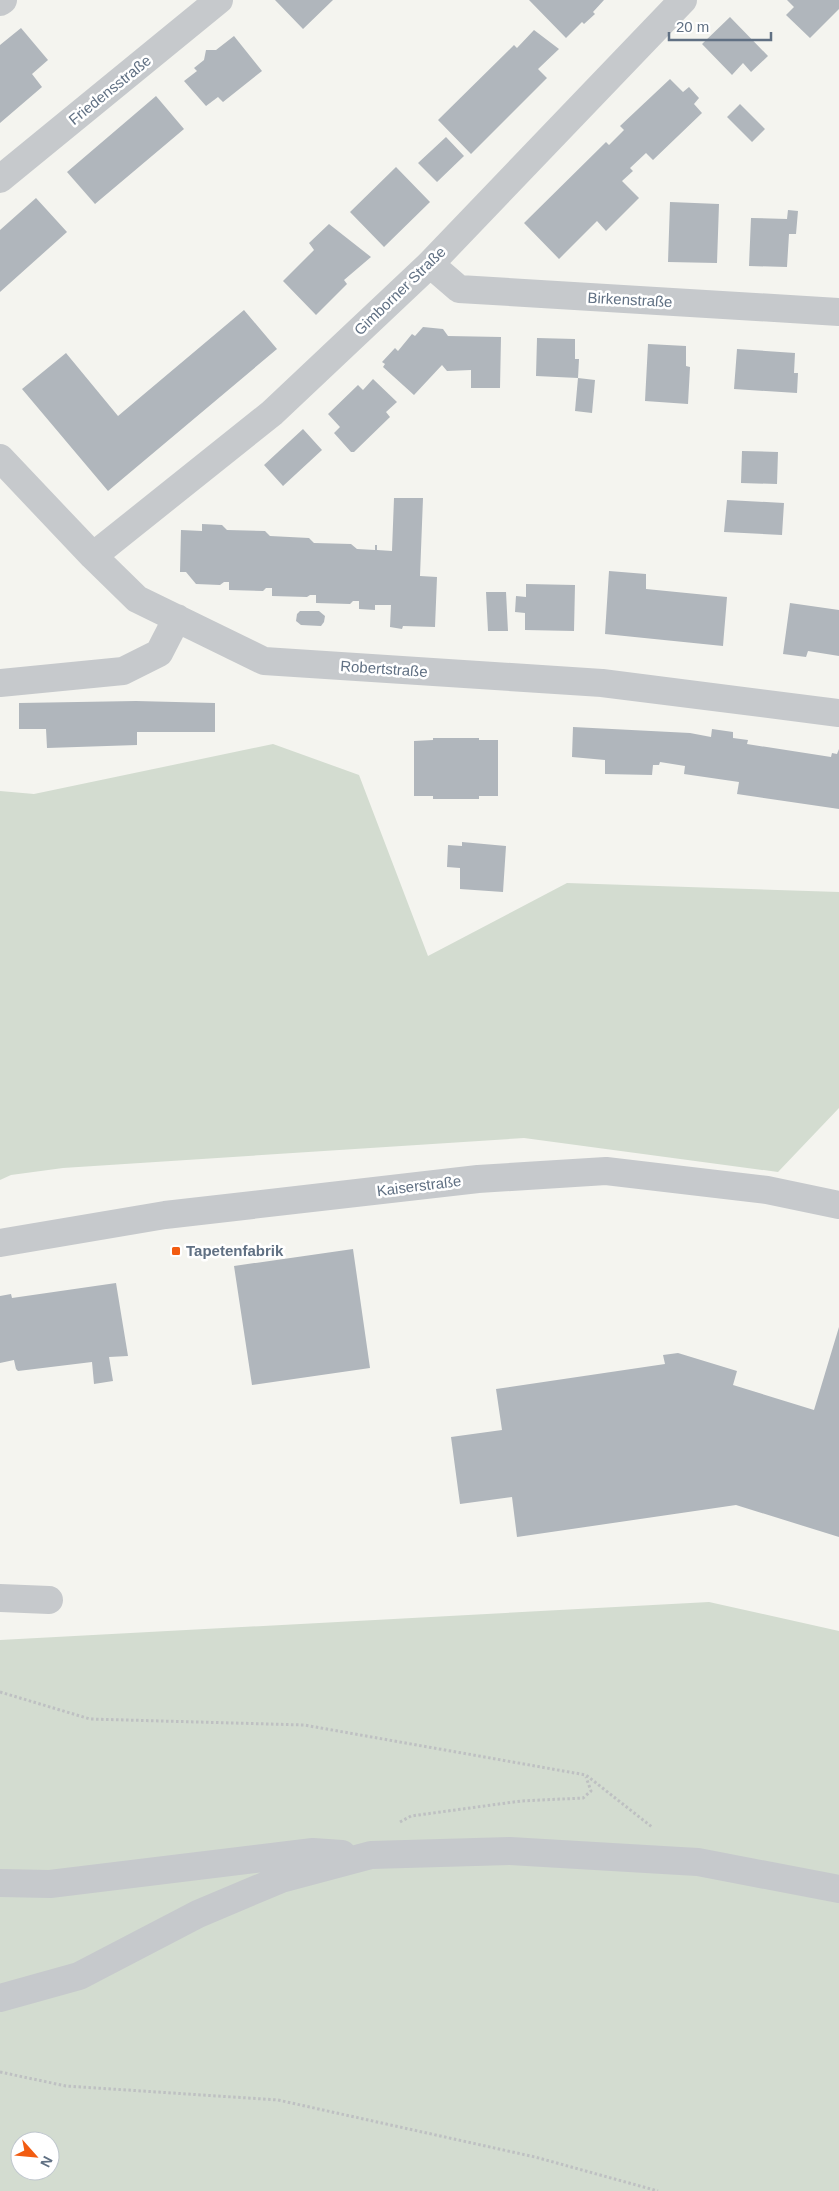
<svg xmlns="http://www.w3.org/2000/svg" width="839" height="2191" viewBox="0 0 839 2191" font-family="Helvetica,sans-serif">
	<rect width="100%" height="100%" fill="#f4f4ef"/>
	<!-- green -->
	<path fill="#d3dcd0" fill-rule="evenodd" d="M273,744L359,775L428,956L567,883L839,892V1108L778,1172L524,1138L63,1168L11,1175L0,1180V791L34,794Z
		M709,1602L839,1631V2191H0V1640ZM20,2141H50V2171H20Z"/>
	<!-- building -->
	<path fill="#b0b6bc" d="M275,0H333L303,29Z
		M529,0H604L593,12L595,14L584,24L582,22L566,38Z
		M787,0H839V9L810,38L786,15L794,7Z
		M730,17L768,56L751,72L743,63L732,75L702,44Z
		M21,28L48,60L32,74L42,87L0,123V45Z
		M534,30L559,49L538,69L547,78L471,154L438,120L514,45L517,48Z
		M234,36L262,71L223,102L218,97L206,106L184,81L197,71L194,68L204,60L206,50H216Z
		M670,79L683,92L689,87L699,98L694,104L702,113L653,160L646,153L630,168L633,171L622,181L639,198L606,231L597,221L559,259L524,223L606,142L609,145L624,130L620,126Z
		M156,96L184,129L95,204L67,172Z
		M740,104L765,129L752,142L727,117Z
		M446,137L464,156L437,182L418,163Z
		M396,167L430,202L384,247L350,212Z
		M36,198L67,232L0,292V230Z
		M670,202L719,204L717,263L668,262Z
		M788,210L798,211L796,234H789L787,267L749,266L751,218L787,219Z
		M329,224L371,257L344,280L347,284L316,315L283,281L314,250L309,243Z
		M244,310L277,349L108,491L22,389L66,353L118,416Z
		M423,327L443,329L448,336L501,337L500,388H471V370L447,371L442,365L414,395L383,367L385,364L382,362L395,348L398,351L412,334L415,336Z
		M537,338L575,339V359H579L578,378L536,376Z
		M648,344L686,346V366L690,367L688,404L645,401Z
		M737,349L795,353L794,373H798L797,393L734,389Z
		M578,378L595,380L592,413L575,411Z
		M373,379L397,402L386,412L390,417L354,452H351L334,433L340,427L328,414L358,385L363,390Z
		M303,429L322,450L283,486L264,465Z
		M742,451L778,452L777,484L741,483Z
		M394,498H423L420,576L437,577L435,627L403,626L402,629L390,627L391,605H375V610L359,609V601H353L350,604L316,603V595H310L307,597L272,596V588H266L263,591L229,590V582H224L220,585L196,584L186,572H180L181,530L202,531V524L222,525L227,530L265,531L270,536L309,538L314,543L351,544L357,549L375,550V545H377V550L392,551Z
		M727,500L784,503L782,535L724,532Z
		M609,571L646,574V589L727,597L723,646L605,634Z
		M526,584L575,585L574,631L525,630V613L515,612L516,596L526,597Z
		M486,592H506L508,631H488Z
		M790,603L839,610V656L808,651L806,657L783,654Z
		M300,611H319L325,616L324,622L321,626L301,625L296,621L297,614Z
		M136,701L215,703V732H137V745L47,748L46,729H19V703Z
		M573,727L690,733L711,737L712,729L733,732V738L748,740L747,744L831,757L832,753L837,754L839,749V809L737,794L739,782L684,774L685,766L660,762L659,765H653L652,775L605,774V760L572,757Z
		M433,738H479V740H498V796H479V799H433V796H414V741L433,740Z
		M462,842L506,846L503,892L460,889V868L447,867L448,845L462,846Z
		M353,1249L370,1368L252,1385L234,1266Z
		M116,1283L128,1356L109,1357L113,1381L94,1384L92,1362L18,1371L16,1369L14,1360L0,1363V1296L11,1294L12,1298Z
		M839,1327V1537L736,1505L517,1537L512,1497L460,1504L451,1437L502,1430L496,1389L665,1364L663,1355L678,1353L737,1371L733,1385L814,1410Z"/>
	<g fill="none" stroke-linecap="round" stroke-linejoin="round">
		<!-- path -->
		<path stroke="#bec0c2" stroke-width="3" stroke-dasharray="2.5 2.5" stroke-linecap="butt" d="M0,1692L90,1719L304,1725L586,1775L652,1827
			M400,1822L411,1816L521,1801L583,1798L591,1791L586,1777
			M0,2072L66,2086L278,2100L535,2157L658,2191"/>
		<!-- minor -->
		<path stroke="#c6c9cc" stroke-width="28" d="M0,2L3,0
			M0,179L219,0
			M430,264L459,289L839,312
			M0,458L93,556L137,599L264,661L602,683L839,713
			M93,556L272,413L430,264L683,0
			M0,683L123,671L159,653L177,618
			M0,1243L165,1215L478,1179L606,1171L767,1190L839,1205
			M0,1598L49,1600
			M0,1883L50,1884L313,1852L342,1854
			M0,1998L79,1976L198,1914L281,1879L371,1855L510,1851L680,1861L698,1862L839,1889"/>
	</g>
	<!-- markers -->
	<rect fill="#f25c11" stroke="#fff" stroke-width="2" x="171" y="1246" width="10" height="10" rx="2.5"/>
	<g text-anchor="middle" stroke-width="5" stroke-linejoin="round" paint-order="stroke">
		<!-- street labels -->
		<g font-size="15" fill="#607083" stroke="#fff">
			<text transform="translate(110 90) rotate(-39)" y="5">Friedensstraße</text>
			<text transform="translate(400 291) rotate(-44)" y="5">Gimborner Straße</text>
			<text transform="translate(630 300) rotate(3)" y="5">Birkenstraße</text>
			<text transform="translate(384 669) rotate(4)" y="5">Robertstraße</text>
			<text transform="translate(419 1186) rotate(-7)" y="5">Kaiserstraße</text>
		</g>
		<!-- poi labels -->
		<g font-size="15" font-weight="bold" fill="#607083" stroke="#fff" text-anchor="start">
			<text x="186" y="1256">Tapetenfabrik</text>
		</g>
	</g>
	<!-- north arrow -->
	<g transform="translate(35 2156) rotate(117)"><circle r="24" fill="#ffffff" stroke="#bfc6cd"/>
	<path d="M0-4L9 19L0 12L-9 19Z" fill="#f25c11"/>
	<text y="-8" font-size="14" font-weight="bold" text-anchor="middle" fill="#607083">N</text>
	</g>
	<!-- scale -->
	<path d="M669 32v8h102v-8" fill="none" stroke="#607083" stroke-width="2.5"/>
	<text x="676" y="32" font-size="15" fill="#607083" stroke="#ffffff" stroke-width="4" paint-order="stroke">20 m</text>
</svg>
